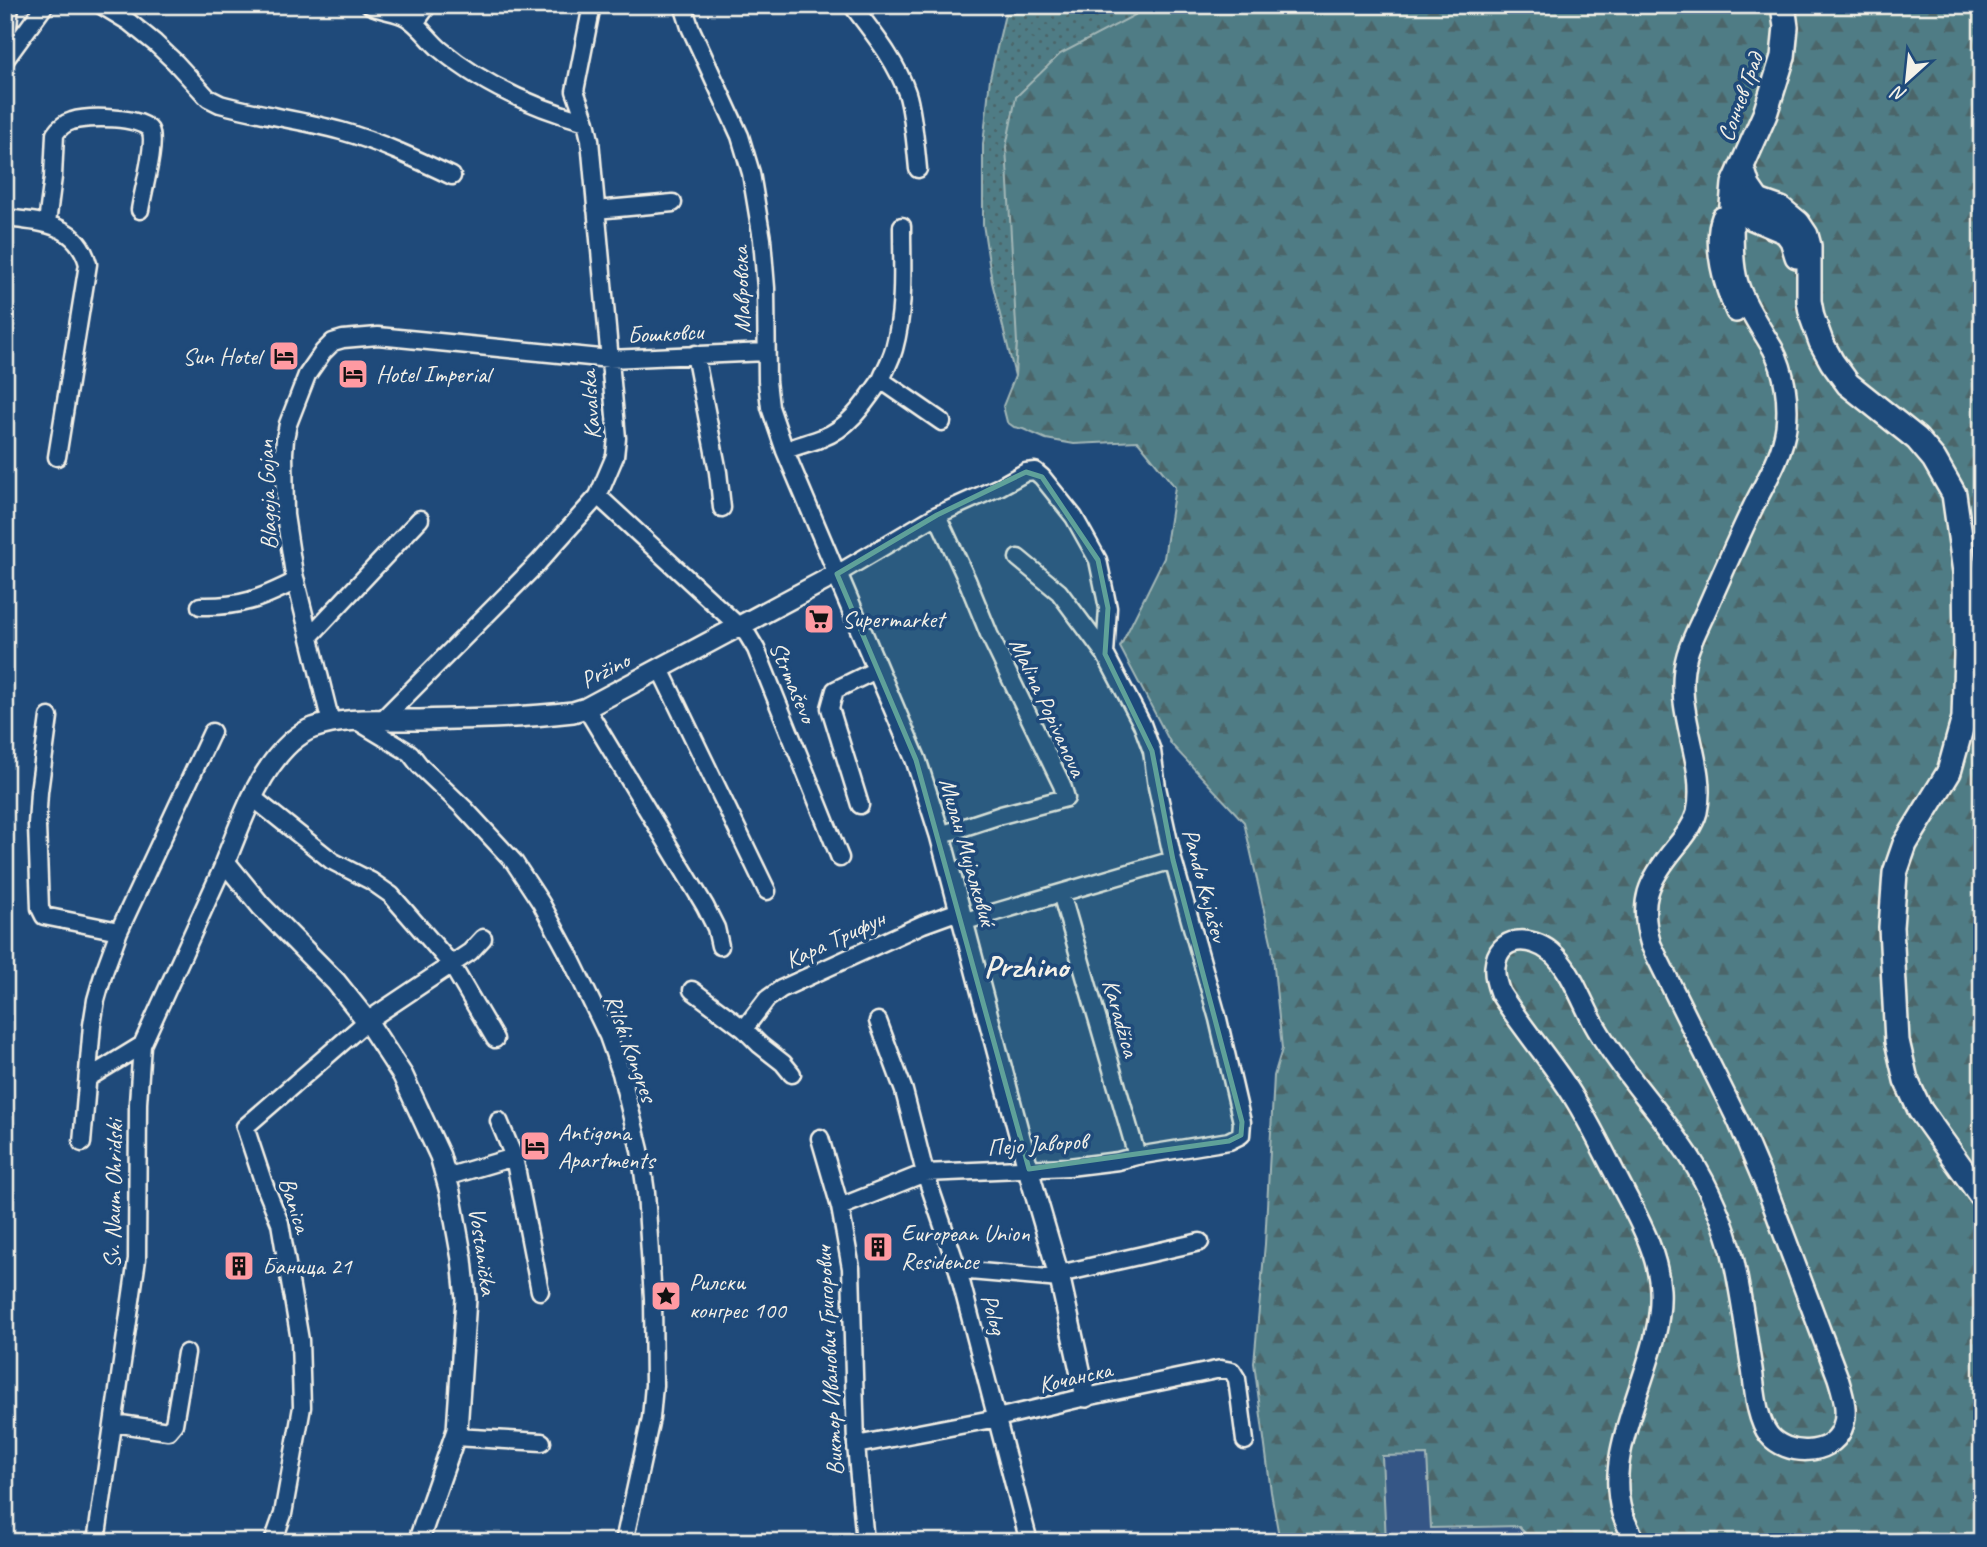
<svg xmlns="http://www.w3.org/2000/svg" width="1987" height="1547" viewBox="0 0 1987 1547" font-family="Caveat,sans-serif">
	<defs>
		<pattern id="grass-dots" width="8" height="8" patternUnits="userSpaceOnUse" patternTransform="scale(1.75)"><rect width="8" height="8" fill="#4f7c85"/><path d="M2 2h.1M6 6h.1" fill="none" stroke="#4c6569" stroke-width="1.8" stroke-linecap="round"/></pattern>
		<pattern id="forest-firs" width="22" height="20" patternUnits="userSpaceOnUse" patternTransform="scale(1.75)"><rect width="22" height="20" fill="#4f7c85"/><path d="M5 1l3.5 6h-7zM16 11l3.5 6h-7z" fill="#4c6569"/></pattern>
	</defs>
	<rect width="100%" height="100%" fill="#1f4a7a"/>
	<filter id="ink" filterUnits="userSpaceOnUse"><feTurbulence type="fractalNoise" baseFrequency=".0143" numOctaves="2"/><feDisplacementMap in="SourceGraphic" scale="14" xChannelSelector="R" yChannelSelector="G"/><feConvolveMatrix kernelMatrix="1 2 1 2 8 2 1 2 1" color-interpolation-filters="sRGB"/></filter>
	<g filter="url(#ink)">
		<!-- built -->
		<path fill="#355786" d="M1381,1455H1427L1431,1528L1520,1526L1532,1542H1386Z"/>
		<!-- grass -->
		<path fill="url(#grass-dots)" stroke="#a2b6b6" stroke-width="2" d="M1073,5H1145L1135,15L1017,343L1015,376L992,282L983,224V145L990,78L1005,14L1063,8Z"/>
		<!-- forest -->
		<path fill="url(#forest-firs)" stroke="#a2b6b6" stroke-width="2" d="M1145,5H1982V1542H1532L1519,1526L1431,1528L1427,1455L1382,1456L1386,1542H1280L1271,1492L1254,1363L1265,1244L1274,1076L1282,1049L1272,946L1244,822L1171,744L1120,647L1164,558L1175,487L1138,441L1074,444L1046,439L1023,429L1014,427L1007,422L1003,406L1015,376L1017,343L1006,147L1016,97L1060,54L1135,15Z"/>
		<g fill="none" stroke-linecap="round" stroke-linejoin="round">
			<!-- minor casing -->
			<g stroke="#f4f1e8" stroke-width="21">
				<path id="minor" d="M101,5L129,22L155,43L175,62L208,98L220,104C260,115 301,120 341,131C380,142 416,159 452,176
					M370,5C381,11 395,11 406,17C420,25 429,40 441,50C483,85 533,107 586,122
					M683,5L690,27L740,136L751,173L762,239L766,288L767,381L770,407L785,451L837,574L937,515L999,487L1026,472L1035,471L1042,477L1074,517L1098,560L1108,608L1105,654L1142,724L1152,751L1157,787L1173,860L1218,1019L1242,1122L1241,1135L1229,1141L1137,1156L1118,1161L1069,1167L925,1173L840,1207
					M852,5C872,32 896,60 907,93C913,111 916,149 918,169
					M415,23L428,5
					M5,58L10,5
					M5,60L45,5
					M596,210L673,203
					M5,218C41,222 77,223 88,264L57,457
					M47,223L53,177L55,134C59,128 65,123 72,121C87,116 141,116 150,130C157,142 142,195 140,210
					M695,354L718,472L722,508
					M881,380C885,370 891,360 894,349C905,309 902,267 902,226
					M785,451C797,445 810,443 822,438C849,428 865,403 881,380L942,422
					M598,496L747,634L756,649L840,858
					M937,515L967,580L989,634L1062,785L1066,798L1001,815L940,835
					M1018,558L1059,592L1105,654
					M200,606C241,607 260,599 296,581
					M310,636L420,519
					M660,669L767,891
					M586,708L705,906L716,928L720,946
					M49,717L39,792L37,825L40,908L44,916L119,931
					M357,721L410,753L420,766L464,808L514,862L541,903L568,953L608,1036L621,1073L640,1150L646,1193L653,1298L654,1385L651,1418L624,1542
					M381,721L538,563L598,496L615,456L617,438L590,140L586,122L575,91L592,5
					M331,723L294,574L285,515L284,453L285,439L288,424L307,375L323,352L333,342L343,339L378,336L610,359L766,352
					M252,797L332,861L371,881L391,895L451,964L495,1039
					M860,805L830,708L835,690L878,669
					M1061,893L1137,1156
					M962,922L1173,860
					M692,990L744,1029L760,1045L783,1063L792,1074
					M878,1021L904,1091L925,1173L958,1270L1029,1542
					M744,1029L767,999L781,989L923,924L959,911
					M88,1078L142,1045
					M499,1121L514,1157L540,1291
					M820,1138L840,1207L851,1268L856,1445L865,1542
					M82,1143L92,1025L96,1000L104,972L119,931L212,732
					M446,1177L514,1157
					M958,1270L1060,1279
					M1059,1274L1200,1242
					M114,1423L168,1431L174,1424L186,1353
					M455,1437L542,1442
					M856,1445L997,1418L1086,1397L1221,1369L1232,1371L1237,1379L1245,1441
					M96,1542L137,1259L138,1103L142,1045L225,862
					M273,1542L283,1514L302,1407L300,1340L280,1223L264,1184L245,1127L367,1021L470,952L483,938"/>
			</g>
			<!-- tertiary casing -->
			<g stroke="#f4f1e8" stroke-width="24">
				<path id="tertiary" d="M1743,164L1750,186L1761,202
					M1722,217C1712,244 1724,287 1736,312
					M418,1542L457,1430L466,1299L462,1259L450,1192L440,1156L403,1076L367,1021L336,982L261,906L225,862C242,821 257,773 291,742C297,737 306,730 313,728C346,716 385,721 419,720C470,719 522,718 573,712L586,708L837,574L916,760L940,835L1032,1183L1060,1279L1086,1397
					M1636,1542C1631,1533 1625,1523 1622,1513C1601,1443 1664,1361 1660,1290C1658,1254 1640,1222 1624,1191C1606,1157 1589,1120 1568,1088C1547,1056 1521,1026 1500,993C1497,985 1494,976 1495,967C1498,934 1531,936 1551,952C1572,969 1583,1006 1597,1029C1621,1070 1654,1105 1681,1144C1704,1176 1720,1211 1731,1249C1741,1288 1745,1329 1752,1369C1755,1390 1756,1418 1769,1435C1786,1456 1830,1457 1842,1429C1849,1412 1843,1395 1838,1378L1768,1192L1738,1121L1651,945C1638,902 1648,881 1675,848C1684,837 1693,826 1697,812C1708,762 1671,710 1687,655C1692,638 1701,622 1708,606C1723,572 1738,538 1754,505C1767,479 1782,456 1786,427C1789,401 1785,372 1773,349C1762,330 1748,310 1740,289C1730,263 1735,232 1732,205"/>
			</g>
			<!-- secondary casing -->
			<g stroke="#f4f1e8" stroke-width="28">
				<path id="secondary" d="M1732,205L1742,201L1761,202L1781,209L1798,223L1806,235L1809,246V301L1812,317L1821,342L1832,362L1848,384L1917,439L1934,459L1954,494L1965,572L1966,655L1964,718L1949,772L1905,844L1895,873L1891,927L1897,1041L1906,1080L1920,1110L1982,1197
					M1732,205L1741,213L1786,232L1792,240L1797,256
					M1732,205L1734,184L1765,114L1783,57L1786,27L1783,5"/>
			</g>
			<!-- minor -->
			<use href="#minor" stroke="#1f4a7a" stroke-width="16"/>
			<!-- tertiary -->
			<use href="#tertiary" stroke="#1f4a7a" stroke-width="19"/>
			<!-- secondary -->
			<use href="#secondary" stroke="#1f4a7a" stroke-width="23"/>
		</g>
	</g>
	<!-- marked area -->
	<path fill="#5fa199" fill-opacity="0.2" stroke="#5fa199" stroke-width="5" stroke-linejoin="round" d="M1026,472L1042,477L1098,560L1108,608L1105,654L1152,751L1173,860L1242,1122L1241,1135L1229,1141L1029,1169L916,760L837,574L937,515Z"/>
	<!-- icons -->
	<defs>
		<g id="hotel-square" transform="scale(1.575)"><rect x="-9" y="-9" width="18" height="18" rx="4" fill="#ff9aa2" stroke="#1f4a7a"/><path d="M-6-4.5h1.5V1H6V5H4.5V3h-9V5H-6ZM-4 0a1.8 1.8 0 1 1 3.6 0ZM.5 0V-2.5h3Q6-2.5 6 0Z" fill="#111"/></g>
		<g id="supermarket-square" transform="scale(1.575)"><rect x="-9" y="-9" width="18" height="18" rx="4" fill="#ff9aa2" stroke="#1f4a7a"/><path d="M-6-5.5h2.5l.6 2H6L4.5 2H-2.5L-4.4-4H-6ZM-1.5 3.2a1.3 1.3 0 1 0 .1 0ZM3 3.2a1.3 1.3 0 1 0 .1 0Z" fill="#111"/></g>
		<g id="building-square" transform="scale(1.575)"><rect x="-9" y="-9" width="18" height="18" rx="4" fill="#ff9aa2" stroke="#1f4a7a"/><path d="M-4-6H4V6H1V3H-1V6H-4ZM-2.5-4.3h1.7v1.8h-1.7ZM.8-4.3h1.7v1.8H.8ZM-2.5-1h1.7V.8h-1.7ZM.8-1h1.7V.8H.8Z" fill="#111"/></g>
		<g id="sight-square" transform="scale(1.575)"><rect x="-9" y="-9" width="18" height="18" rx="4" fill="#ff9aa2" stroke="#1f4a7a"/><path d="M0-6L1.8-2.2L6-1.7L2.9 1.2L3.7 5.4L0 3.3L-3.7 5.4L-2.9 1.2L-6-1.7L-1.8-2.2Z" fill="#111"/></g>
	</defs>
	<g fill-rule="evenodd">
		<use href="#hotel-square" x="284" y="356"/>
		<use href="#hotel-square" x="353" y="374"/>
		<use href="#supermarket-square" x="819" y="619"/>
		<use href="#hotel-square" x="535" y="1146"/>
		<use href="#building-square" x="878" y="1247"/>
		<use href="#building-square" x="239" y="1266"/>
		<use href="#sight-square" x="666" y="1296"/>
	</g>
	<g text-anchor="middle" stroke-width="7" stroke-linejoin="round" paint-order="stroke">
		<!-- street labels -->
		<g font-size="24" fill="#f4f1e8" stroke="#1f4a7a">
			<text transform="translate(1740 97) rotate(-70)" y="8">Сончев Град</text>
			<text transform="translate(741 290) rotate(-92)" y="8">Мавровска</text>
			<text transform="translate(665 333) rotate(-3)" y="8">Бошковси</text>
			<text transform="translate(590 405) rotate(-94)" y="8">Kavalska</text>
			<text transform="translate(267 495) rotate(-92)" y="8">Blagoja Gojan</text>
			<text transform="translate(605 670) rotate(-27)" y="8">Pržino</text>
			<text transform="translate(793 682) rotate(67)" y="8">Strmaševo</text>
			<text transform="translate(1048 707) rotate(65)" y="8">Malina Popivanova</text>
			<text transform="translate(968 852) rotate(74)" y="8">Милан Мијалковиќ</text>
			<text transform="translate(1205 885) rotate(75)" y="8">Pando Knjašev</text>
			<text transform="translate(835 939) rotate(-25)" y="8">Кара Трифун</text>
			<text transform="translate(1121 1018) rotate(74)" y="8">Karadžica</text>
			<text transform="translate(631 1048) rotate(70)" y="8">Rilski Kongres</text>
			<text transform="translate(1037 1144) rotate(-4)" y="8">Пејо Јаворов</text>
			<text transform="translate(113 1194) rotate(-89)" y="8">Sv. Naum Ohridski</text>
			<text transform="translate(295 1205) rotate(72)" y="8">Banica</text>
			<text transform="translate(483 1251) rotate(82)" y="8">Vostanička</text>
			<text transform="translate(994 1314) rotate(75)" y="8">Polog</text>
			<text transform="translate(829 1361) rotate(-93)" y="8">Виктор Иванович Григорович</text>
			<text transform="translate(1075 1377) rotate(-13)" y="8">Кочанска</text>
		</g>
		<!-- poi labels -->
		<g font-size="24" fill="#f4f1e8" stroke="#1f4a7a" text-anchor="start">
			<text x="261" y="364" text-anchor="end">Sun Hotel</text>
			<text x="376" y="382">Hotel Imperial</text>
			<text x="842" y="627">Supermarket</text>
			<text x="558" y="1140">Antigona<tspan x="558" dy="28">Apartments</tspan></text>
			<text x="901" y="1241">European Union<tspan x="901" dy="28">Residence</tspan></text>
			<text x="262" y="1274">Баница 21</text>
			<text x="689" y="1290">Рилски<tspan x="689" dy="28">конгрес 100</tspan></text>
		</g>
		<!-- district labels -->
		<g font-size="32" font-weight="bold" fill="#f4f1e8" stroke="#1f4a7a">
			<text x="1026" y="977">Przhino</text>
		</g>
	</g>
	<!-- margin -->
	<rect width="1987" height="1547" fill="none" stroke="#1f4a7a" stroke-width="28"/>
	<rect x="14" y="14" width="1959" height="1519" fill="none" stroke="#f4f1e8" stroke-width="2.5" filter="url(#ink)"/>
	<!-- north arrow -->
	<g transform="translate(1907 80) rotate(207)" stroke="#1f4a7a" stroke-width="5" paint-order="stroke">
	<path d="M0-5L12 26L0 18L-12 26Z" fill="#f4f1e8"/>
	<text y="-10" font-size="19" font-weight="bold" text-anchor="middle" fill="#f4f1e8">N</text>
	</g>
</svg>
